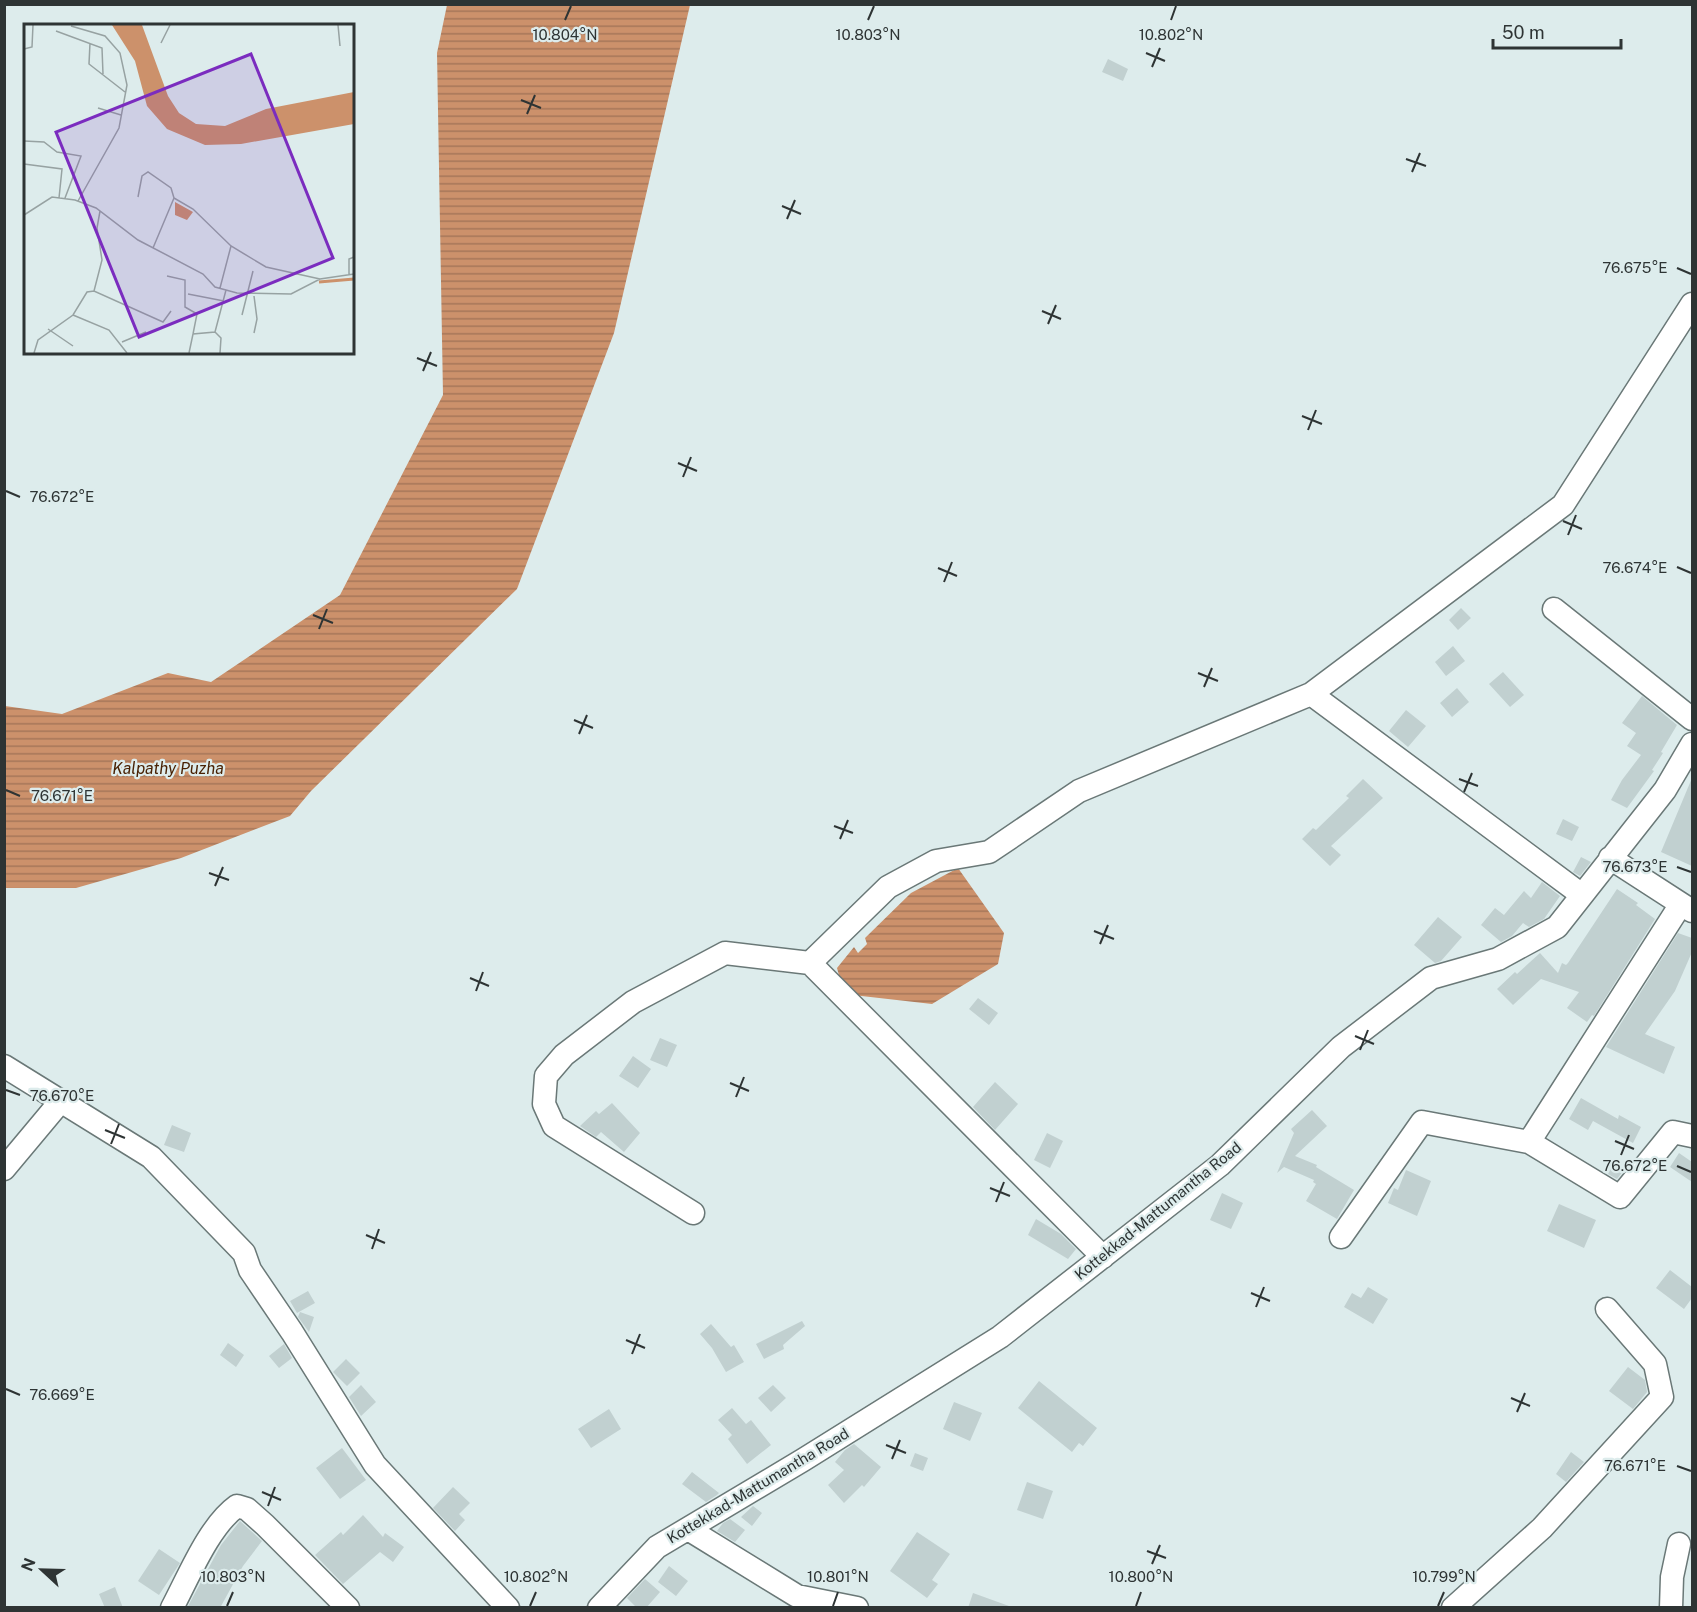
<svg xmlns="http://www.w3.org/2000/svg" width="1697" height="1612" viewBox="0 0 1697 1612" font-family="'Public Sans',sans-serif">
	<defs>
		<pattern id="water-rules" width="6" height="5" patternUnits="userSpaceOnUse" patternTransform="scale(1.5)"><rect width="6" height="5" fill="#cc916b"/><path d="M0 2.5h6" fill="none" stroke="#a67759"/></pattern>
	</defs>
	<rect width="100%" height="100%" fill="#ddecec"/>
	<!-- water -->
	<path fill="url(#water-rules)" d="M447,5H690L614,333L517,589L311,791L290,816L181,858L76,888H5V706L62,714L168,673L211,682L340,595L443,395L437,53Z
		M958,868L1004,933L998,964L932,1004L844,994L837,968L854,947L858,953L867,944L865,938L911,893Z"/>
	<!-- building -->
	<path fill="#c1d0d0" d="M1108,59L1128,69L1123,81L1102,72Z
		M1461,608L1471,618L1458,630L1449,620Z
		M1453,646L1465,661L1446,676L1435,662Z
		M1503,672L1524,695L1510,707L1489,684Z
		M1457,688L1469,702L1452,717L1440,703Z
		M1642,696L1677,725L1661,752L1663,753L1652,770L1654,771L1627,808L1611,800L1622,780L1641,755L1627,746L1636,733L1622,723Z
		M1406,710L1426,726L1408,747L1389,731Z
		M1692,778V866L1661,852Z
		M1363,779L1383,798L1331,846L1341,855L1330,866L1302,839L1313,828L1316,830L1349,798L1346,796Z
		M1563,819L1579,827L1572,841L1556,834Z
		M1581,857L1591,862L1580,876L1573,872Z
		M1542,882L1560,896L1544,919L1529,927L1523,923L1512,936L1501,942L1481,925L1495,908L1504,915L1524,891L1531,898Z
		M1617,889L1638,903L1636,905L1655,919L1594,1016L1592,1015L1587,1022L1567,1008L1579,992L1541,979L1513,1005L1497,989L1515,972L1517,974L1540,953L1558,973L1562,963L1566,965L1568,963Z
		M1438,917L1462,937L1441,961L1435,963L1414,945Z
		M1678,933L1692,938V952L1675,991L1645,1034L1675,1047L1664,1074L1606,1047Z
		M978,998L998,1013L989,1025L969,1009Z
		M660,1038L677,1045L667,1067L650,1060Z
		M633,1056L651,1069L638,1088L619,1076Z
		M995,1082L1018,1104L995,1130L973,1107Z
		M1581,1098L1618,1119L1619,1115L1641,1127L1633,1143L1593,1121L1588,1130L1569,1119Z
		M612,1103L640,1133L624,1152L601,1132L596,1137L580,1126L596,1111L599,1114Z
		M1312,1110L1327,1126L1295,1156L1317,1165L1316,1167L1354,1190L1337,1219L1306,1201L1316,1184L1313,1182L1314,1180L1284,1167L1277,1173L1294,1133L1291,1129Z
		M172,1125L191,1133L184,1152L164,1145Z
		M1047,1133L1063,1141L1050,1168L1034,1160Z
		M1679,1153L1692,1162V1182L1670,1167Z
		M1613,1164L1624,1170L1617,1179L1608,1174Z
		M1406,1170L1431,1181L1417,1216L1388,1203L1394,1188L1398,1190Z
		M1222,1193L1243,1203L1231,1229L1210,1220Z
		M1559,1204L1596,1220L1584,1248L1547,1231Z
		M1036,1219L1061,1234L1076,1249L1068,1259L1028,1235Z
		M1670,1270L1692,1287V1298L1684,1309L1656,1288Z
		M1368,1287L1388,1299L1373,1324L1344,1307L1352,1293L1361,1298Z
		M308,1291L315,1303L297,1313L290,1301Z
		M300,1312L314,1317L309,1332L298,1317Z
		M802,1321L805,1326L783,1345L784,1349L764,1359L756,1344Z
		M711,1324L731,1347L734,1345L744,1362L726,1372L712,1348L700,1334Z
		M228,1343L244,1355L236,1367L220,1355Z
		M284,1344L292,1358L279,1368L269,1356Z
		M346,1359L360,1373L347,1386L333,1372Z
		M1628,1367L1645,1380L1647,1392L1633,1409L1609,1391Z
		M1039,1381L1097,1428L1083,1446L1079,1443L1072,1452L1018,1408Z
		M361,1385L376,1402L361,1416L349,1397Z
		M773,1385L786,1398L771,1412L758,1398Z
		M954,1402L982,1413L970,1441L943,1429Z
		M732,1408L746,1424L751,1420L771,1445L747,1464L728,1439L732,1435L718,1420Z
		M609,1409L621,1429L591,1448L578,1429Z
		M854,1444L881,1467L864,1487L862,1485L844,1503L828,1485L844,1470L835,1462L845,1450Z
		M342,1448L366,1480L340,1499L316,1468Z
		M1571,1452L1584,1462L1566,1482L1556,1474Z
		M915,1453L928,1458L923,1471L910,1466Z
		M692,1472L719,1493L717,1495L706,1502L682,1484Z
		M1027,1482L1053,1491L1043,1519L1017,1510Z
		M453,1487L470,1503L459,1514L465,1520L455,1531L433,1508Z
		M753,1506L762,1513L752,1526L741,1517Z
		M363,1515L383,1537L385,1533L404,1547L393,1562L380,1552L343,1584L315,1555L341,1532L343,1535Z
		M730,1519L745,1530L735,1542L717,1531L723,1523Z
		M240,1521L262,1541L243,1566L220,1608H187L221,1545Z
		M917,1532L950,1554L932,1580L938,1584L927,1598L890,1571Z
		M159,1549L180,1563L159,1595L138,1581Z
		M669,1566L688,1581L676,1596L658,1582Z
		M645,1579L660,1592L646,1608H637L627,1598Z
		M115,1587L123,1608H105L99,1594Z
		M973,1593L1009,1606L1008,1608H968Z"/>
	<g fill="none" stroke-linecap="round" stroke-linejoin="round">
		<!-- minor casing -->
		<g stroke="#6a7877" stroke-width="25">
			<path id="minor" d="M1554,609L1692,719
				M1311,694L1582,895
				M1610,858L1692,911
				M810,963L888,887L936,861L989,852L1079,791L1311,694L1563,505L1692,304
				M4,1066L151,1157L244,1253L250,1270L292,1332L375,1465L508,1608
				M1529,1142L1681,904
				M4,1169L60,1102
				M693,1213L554,1126L544,1104L546,1076L564,1055L633,1002L725,953L810,963L1103,1257
				M1341,1237L1422,1122L1529,1142L1620,1197L1673,1132L1692,1136
				M688,1529L797,1596L857,1608
				M172,1608C189,1576 209,1526 237,1506L247,1509L265,1525L348,1608
				M599,1608L657,1547L803,1460L1000,1337L1220,1165L1341,1047L1431,978L1498,959L1557,927L1665,790L1692,744
				M1453,1608L1542,1528L1662,1397L1655,1364L1607,1309
				M1671,1608L1672,1577L1679,1544"/>
		</g>
		<!-- minor -->
		<use href="#minor" stroke="#fff" stroke-width="22"/>
	</g>
	<!-- ticks -->
	<path fill="none" stroke="#2e3434" stroke-width="2" d="M565,20L571,6M868,20L874,6M1171,20L1176,6M1146,53L1165,61M1152,67L1160,48M521,100L541,108M527,114L535,95M1406,159L1426,166M1412,172L1420,153M782,206L801,214M787,219L795,200M1677,268L1691,274M1042,311L1061,319M1048,324L1056,305M417,358L437,366M423,371L431,352M1302,416L1322,424M1308,430L1316,410M678,463L697,471M683,477L691,457M6,491L20,497M1563,521L1582,529M1568,535L1576,515M1677,567L1691,573M938,568L957,576M944,582L952,562M313,615L333,623M319,629L327,609M1198,673L1218,681M1204,687L1212,668M574,720L593,728M579,734L587,715M1459,779L1478,786M6,790L20,796M1464,792L1472,773M834,826L853,833M840,839L848,820M1677,867L1691,872M209,873L229,880M215,886L223,867M1094,931L1114,939M1100,944L1108,925M470,978L489,986M476,991L483,972M1355,1036L1374,1044M1360,1050L1368,1030M730,1083L749,1091M6,1090L20,1095M736,1097L744,1077M105,1130L125,1138M1615,1141L1634,1149M111,1144L119,1124M1621,1155L1629,1135M1677,1166L1691,1172M990,1188L1010,1196M996,1202L1004,1182M366,1235L385,1243M372,1249L379,1229M1251,1293L1270,1301M1256,1307L1264,1287M626,1340L645,1348M632,1354L640,1334M6,1389L20,1395M1511,1398L1530,1406M1517,1412L1525,1393M886,1445L906,1453M892,1459L900,1440M1677,1466L1691,1471M262,1492L281,1500M268,1506L275,1487M1147,1551L1166,1558M1152,1564L1160,1545M227,1606L233,1592M530,1606L536,1592M833,1606L838,1592M1136,1606L1141,1592M1438,1606L1444,1592"/>
	<g text-anchor="middle" stroke-width="4.5" stroke-linejoin="round" paint-order="stroke">
		<!-- street labels -->
		<g font-size="15" fill="#2e3434" stroke="#ddecec">
			<text transform="translate(1158 1211) rotate(-39)" y="5">Kottekkad-Mattumantha Road</text>
			<text transform="translate(758 1486) rotate(-31)" y="5">Kottekkad-Mattumantha Road</text>
		</g>
		<!-- water labels -->
		<g font-size="16" font-style="italic" fill="#492204" stroke="#ddecec">
			<text x="168" y="774">Kalpathy Puzha</text>
		</g>
	</g>
	<!-- overview -->
	<g transform="translate(24 24)">
		<rect width="330" height="330" fill="#ddecec"/>
		<path d="M88,1H118L144,72L155,89L172,100L201,102L242,85L330,68V100L217,120L181,121L143,105L123,82L111,37ZM151,178L169,188L163,196L151,191Z" fill="#cc916b"/>
		<path fill="none" stroke="#cc916b" stroke-width="3" d="M295,258L330,255"/>
		<path fill="none" stroke="#97a2a2" stroke-width="1.5" d="M314,1L316,22M47,2L81,12L96,29L103,61L95,104L54,177M32,7L78,24L79,50M66,19L65,40L101,68M137,19L146,1M0,25L8,23L9,1M74,84L97,91M0,117L20,118L33,128L57,132L41,174M0,140L38,145L35,174M114,173L118,152L124,148L147,164L150,174L129,224M150,174L169,185L207,222L242,243L296,255M0,191L28,173L51,176L72,184L114,216L179,250L191,263L213,269L267,270L296,255L330,250M325,251V235L330,233M143,252L161,256V283L173,290L169,310M196,264L207,222M70,267L78,236L73,204L76,187M164,270L200,277M49,291L85,306L103,329M218,291L229,247M24,305L49,322M191,308L197,314L196,329M230,309L233,295L230,272M98,318L122,308M10,329L14,316L49,291L63,268L70,267L139,298L147,287M165,329L169,310L191,308L202,266"/>
		<path fill="#7b2cbf" fill-opacity="0.15" stroke="#7b2cbf" stroke-width="3" d="M227,30L309,234L115,313L32,108Z"/>
		<rect width="330" height="330" fill="none" stroke="#2e3434" stroke-width="3"/>
	</g>
	<g font-size="15" text-anchor="middle" fill="#2e3434" stroke="#ddecec" stroke-width="4.5" stroke-linejoin="round" paint-order="stroke">
		<text x="868" y="40">10.803°N</text>
		<text x="1171" y="40">10.802°N</text>
		<text x="565" y="40">10.804°N</text>
		<text x="1635" y="273">76.675°E</text>
		<text x="62" y="502">76.672°E</text>
		<text x="1635" y="573">76.674°E</text>
		<text x="62" y="801">76.671°E</text>
		<text x="1635" y="872">76.673°E</text>
		<text x="62" y="1101">76.670°E</text>
		<text x="1635" y="1171">76.672°E</text>
		<text x="62" y="1400">76.669°E</text>
		<text x="1635" y="1471">76.671°E</text>
		<text x="233" y="1582">10.803°N</text>
		<text x="536" y="1582">10.802°N</text>
		<text x="838" y="1582">10.801°N</text>
		<text x="1141" y="1582">10.800°N</text>
		<text x="1444" y="1582">10.799°N</text>
	</g>
	<!-- border -->
	<rect width="1697" height="1612" fill="none" stroke="#2e3434" stroke-width="12"/>
	<!-- north arrow -->
	<g transform="translate(42 1570) rotate(292)" stroke="#ddecec" stroke-width="4.5" paint-order="stroke">
	<path d="M0-4.5L10 22L0 15L-10 22Z" fill="#2e3434"/>
	<text y="-9" font-size="16" font-weight="bold" text-anchor="middle" fill="#2e3434">N</text>
	</g>
	<!-- scale -->
	<path d="M1493 39v9h128v-9" fill="none" stroke="#2e3434" stroke-width="3"/>
	<text x="1502" y="39" font-size="18" fill="#2e3434" stroke="#ddecec" stroke-width="4.5" paint-order="stroke">50 m</text>
</svg>
